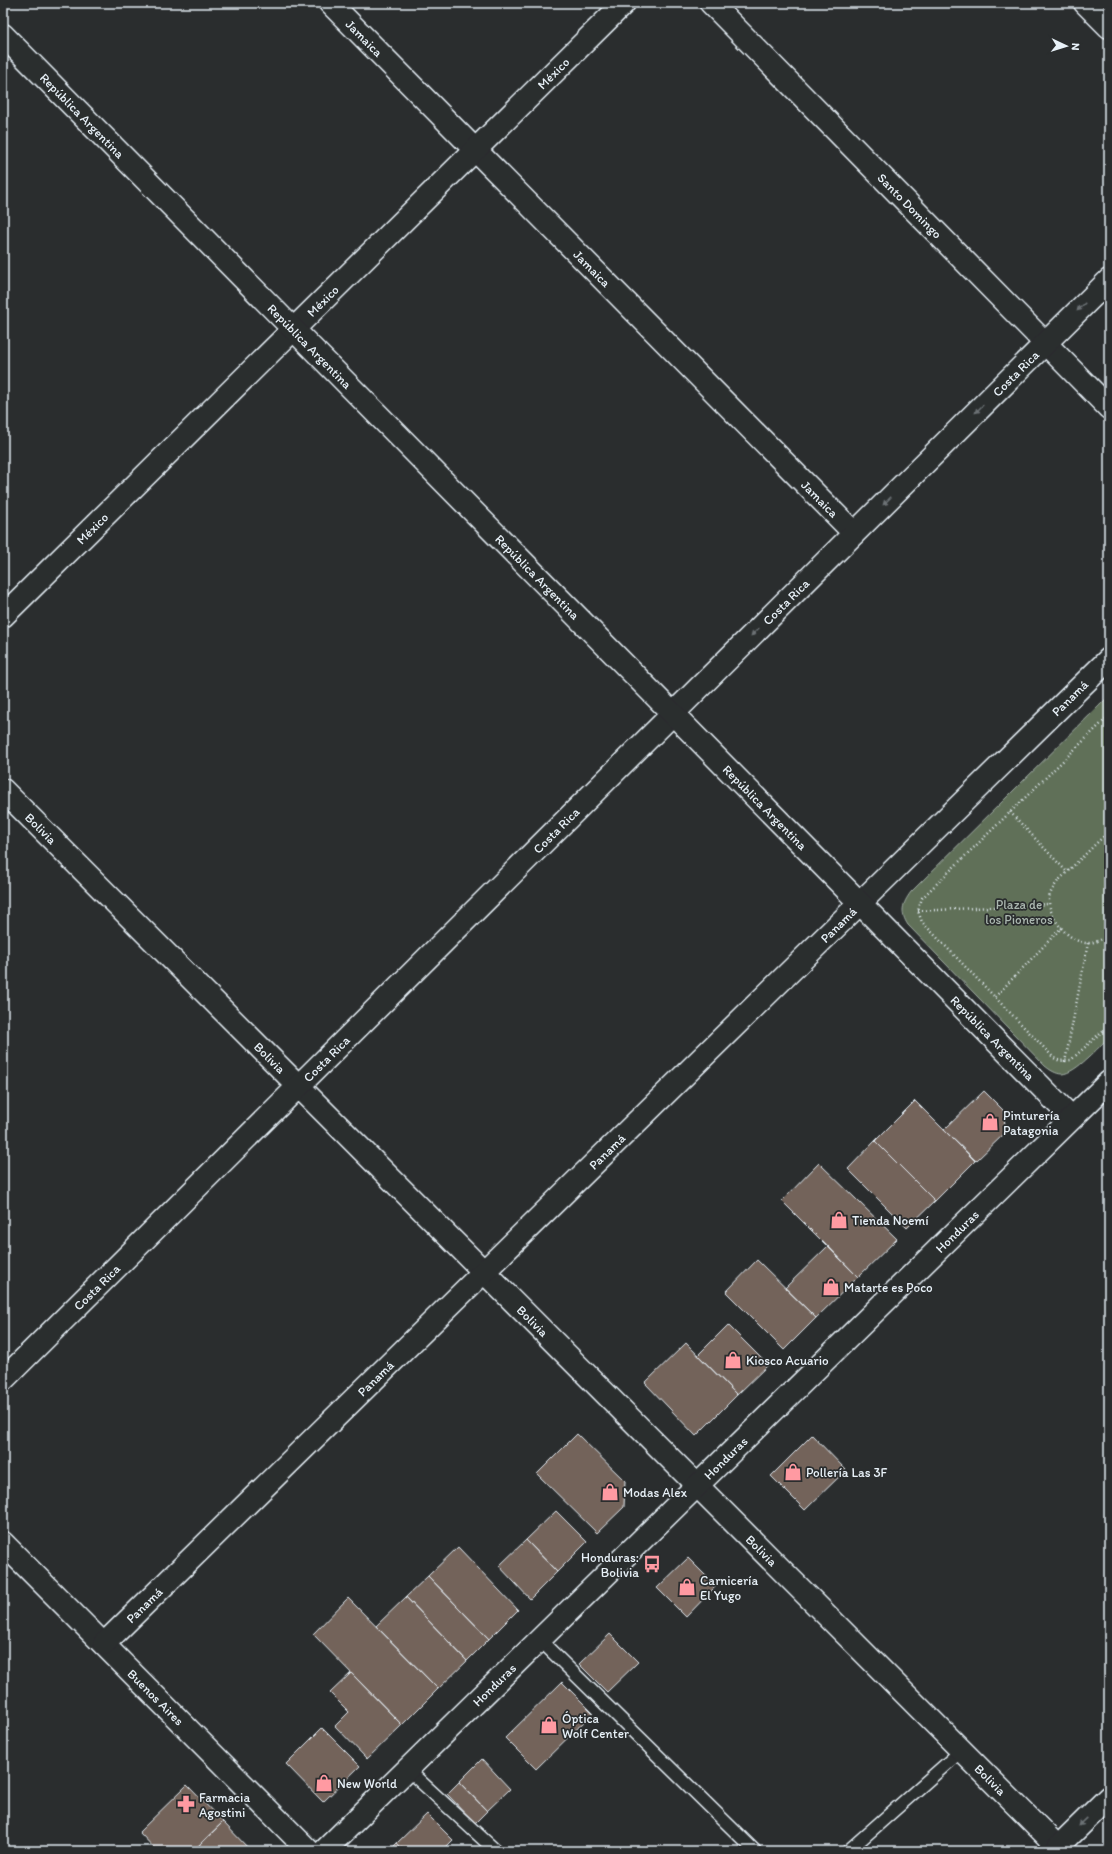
<svg xmlns="http://www.w3.org/2000/svg" width="1112" height="1854" viewBox="0 0 1112 1854" font-family="Itim,sans-serif">
	<rect width="100%" height="100%" fill="#2a2d2e"/>
	<filter id="ink" filterUnits="userSpaceOnUse"><feTurbulence type="fractalNoise" baseFrequency=".025" numOctaves="2"/><feDisplacementMap in="SourceGraphic" scale="8" xChannelSelector="R" yChannelSelector="G"/><feConvolveMatrix kernelMatrix="1 2 1 2 8 2 1 2 1" color-interpolation-filters="sRGB"/></filter>
	<g filter="url(#ink)">
		<!-- green -->
		<path fill="#607059" stroke="#a4b0a8" d="M1109,696V1037C1099,1047 1076,1073 1062,1074C1056,1074 1050,1070 1045,1066L908,925C900,913 902,904 911,892Z"/>
		<!-- building -->
		<path fill="#73635a" stroke="#e8f1f8" d="M984,1091L1003,1110L1006,1132L976,1161L944,1130Z
			M915,1101L975,1161L935,1201L875,1141Z
			M875,1141L935,1201L907,1228L848,1169Z
			M819,1163L897,1239L858,1277L782,1201Z
			M828,1246L858,1277L816,1318L785,1288Z
			M757,1260L816,1318L784,1350L726,1292Z
			M728,1325L768,1365L737,1395L698,1355Z
			M686,1343L737,1395L696,1436L645,1383Z
			M577,1434L625,1481L624,1507L597,1533L537,1474Z
			M812,1435L846,1470L805,1510L771,1476Z
			M556,1511L587,1542L557,1572L526,1540Z
			M526,1540L557,1572L530,1599L499,1566Z
			M458,1547L518,1610L489,1639L428,1576Z
			M688,1558L716,1586L686,1617L657,1588Z
			M428,1576L489,1639L467,1661L406,1597Z
			M406,1597L467,1661L438,1689L376,1626Z
			M348,1598L438,1689L402,1725L313,1634Z
			M610,1634L638,1662L607,1692L579,1664Z
			M351,1673L402,1725L367,1759L335,1726L349,1712L330,1693Z
			M562,1682L593,1713L536,1769L505,1738Z
			M322,1728L360,1766L323,1802L286,1764Z
			M482,1759L510,1789L487,1811L459,1782Z
			M459,1782L487,1811L475,1823L447,1794Z
			M187,1785L223,1822L193,1851H157L139,1832Z
			M427,1814L453,1840L442,1851H405L397,1843Z
			M223,1822L251,1851H193Z
			M397,1843L405,1851H389Z"/>
		<g fill="none" stroke-linecap="round" stroke-linejoin="round">
			<!-- service casing -->
			<g stroke="#e8f1f8" stroke-width="15">
				<path id="service" d="M540,1640L755,1851
					M408,1770L496,1851
					M848,1851L961,1751"/>
			</g>
			<!-- minor casing -->
			<g stroke="#e8f1f8" stroke-width="25">
				<g id="minor">
					<path id="s1" d="M330,3L854,533"/>
					<path id="s2" d="M711,3L1109,408"/>
					<path d="M1085,3L1109,27"/>
					<path id="s3" d="M3,616L624,3"/>
					<path id="s4" d="M3,790L1062,1851"/>
					<path id="s5" d="M3,1380L1109,280"/>
					<path id="s6" d="M3,1543L309,1851"/>
					<path id="s7" d="M104,1644L1109,659"/>
					<path d="M1058,1847L1109,1797"/>
				</g>
			</g>
			<!-- tertiary casing -->
			<g stroke="#e8f1f8" stroke-width="25">
				<g id="tertiary">
					<path id="s8" d="M3,35L1072,1118"/>
				</g>
			</g>
			<!-- secondary casing -->
			<g stroke="#e8f1f8" stroke-width="25">
				<g id="secondary">
					<path id="s9" d="M324,1851L1109,1082"/>
				</g>
			</g>
			<!-- path -->
			<path stroke="#e8f1f8" stroke-width="2.5" stroke-dasharray="1 3" stroke-linecap="butt" d="M1109,716L922,898L918,911L922,922L1054,1058L1060,1061L1071,1060L1109,1025
				M1010,812L1067,872
				M1109,831L1058,881C1054,887 1049,893 1049,901C1049,918 1070,944 1089,943C1097,942 1103,939 1109,935
				M918,911L1049,904
				M995,997L1062,927
				M1065,1062L1088,943"/>
			<!-- service -->
			<use href="#service" stroke="#2a2d2e" stroke-width="12"/>
			<!-- minor -->
			<use href="#minor" stroke="#2a2d2e" stroke-width="22"/>
			<!-- tertiary -->
			<use href="#tertiary" stroke="#2a2d2e" stroke-width="22"/>
			<!-- secondary -->
			<use href="#secondary" stroke="#2a2d2e" stroke-width="22"/>
		</g>
		<!-- one-way arrows -->
		<defs><path id="oneway-solid" d="M-6-.8H1V-3.2L6.5 0L1 3.2V.8H-6Z"/></defs>
		<g fill="#6c7275">
			<use href="#oneway-solid" transform="translate(1081 307) rotate(135)"/>
			<use href="#oneway-solid" transform="translate(979 409) rotate(135)"/>
			<use href="#oneway-solid" transform="translate(887 501) rotate(135)"/>
			<use href="#oneway-solid" transform="translate(755 632) rotate(135)"/>
			<use href="#oneway-solid" transform="translate(1083 1822) rotate(136)"/>
		</g>
	</g>
	<!-- icons -->
	<defs>
		<g id="shop-bare" transform="scale(1.38)"><path d="M-5-2.5h2.3a2.7 3.5 0 0 1 5.4 0H5L5.5 6h-11ZM-1.5-2.5h3a1.5 2.3 0 0 0-3 0Z" fill="#ff9aa2" stroke="#2a2d2e" stroke-width="2.5" paint-order="stroke"/></g>
		<g id="bus-bare" transform="scale(1.38)"><path d="M-5-6H5V4H4V6H2V4H-2V6H-4V4H-5ZM-3.5-4V0h7V-4ZM-3.5 1.2v1.5H-2V1.2ZM2 1.2v1.5H3.5V1.2Z" fill="#ff9aa2" stroke="#2a2d2e" stroke-width="2.5" paint-order="stroke"/></g>
		<g id="pharmacy-bare" transform="scale(1.38)"><path d="M-2-6h4v4h4v4h-4v4h-4v-4h-4v-4h4Z" fill="#ff9aa2" stroke="#2a2d2e" stroke-width="2.5" paint-order="stroke"/></g>
	</defs>
	<g fill-rule="evenodd">
		<use href="#shop-bare" x="990" y="1122"/>
		<use href="#shop-bare" x="839" y="1220"/>
		<use href="#shop-bare" x="831" y="1287"/>
		<use href="#shop-bare" x="733" y="1360"/>
		<use href="#shop-bare" x="793" y="1472"/>
		<use href="#shop-bare" x="610" y="1492"/>
		<use href="#bus-bare" x="652" y="1564"/>
		<use href="#shop-bare" x="687" y="1587"/>
		<use href="#shop-bare" x="549" y="1725"/>
		<use href="#shop-bare" x="324" y="1783"/>
		<use href="#pharmacy-bare" x="186" y="1804"/>
	</g>
	<g text-anchor="middle" stroke-width="3.5" stroke-linejoin="round" paint-order="stroke">
		<!-- street labels -->
		<g font-size="13" fill="#e8f1f8" stroke="#2a2d2e">
			<text dy="5" stroke="none"><textPath href="#s1" startOffset="49">Jamaica</textPath></text>
			<text dy="5" stroke="none"><textPath href="#s3" startOffset="773">México</textPath></text>
			<text dy="5" stroke="none"><textPath href="#s8" startOffset="113">República Argentina</textPath></text>
			<text dy="5" stroke="none"><textPath href="#s2" startOffset="284">Santo Domingo</textPath></text>
			<text dy="5" stroke="none"><textPath href="#s1" startOffset="373">Jamaica</textPath></text>
			<text dy="5" stroke="none"><textPath href="#s3" startOffset="449">México</textPath></text>
			<text dy="5" stroke="none"><textPath href="#s8" startOffset="437">República Argentina</textPath></text>
			<text dy="5" stroke="none"><textPath href="#s5" startOffset="1428">Costa Rica</textPath></text>
			<text dy="5" stroke="none"><textPath href="#s1" startOffset="697">Jamaica</textPath></text>
			<text dy="5" stroke="none"><textPath href="#s3" startOffset="125">México</textPath></text>
			<text dy="5" stroke="none"><textPath href="#s8" startOffset="761">República Argentina</textPath></text>
			<text dy="5" stroke="none"><textPath href="#s5" startOffset="1104">Costa Rica</textPath></text>
			<text dy="5" stroke="none"><textPath href="#s7" startOffset="1352">Panamá</textPath></text>
			<text dy="5" stroke="none"><textPath href="#s8" startOffset="1085">República Argentina</textPath></text>
			<text dy="5" stroke="none"><textPath href="#s4" startOffset="54">Bolivia</textPath></text>
			<text dy="5" stroke="none"><textPath href="#s5" startOffset="780">Costa Rica</textPath></text>
			<text dy="5" stroke="none"><textPath href="#s7" startOffset="1028">Panamá</textPath></text>
			<text dy="5" stroke="none"><textPath href="#s8" startOffset="1409">República Argentina</textPath></text>
			<text dy="5" stroke="none"><textPath href="#s4" startOffset="378">Bolivia</textPath></text>
			<text dy="5" stroke="none"><textPath href="#s5" startOffset="456">Costa Rica</textPath></text>
			<text dy="5" stroke="none"><textPath href="#s7" startOffset="704">Panamá</textPath></text>
			<text dy="5" stroke="none"><textPath href="#s9" startOffset="886">Honduras</textPath></text>
			<text dy="5" stroke="none"><textPath href="#s5" startOffset="132">Costa Rica</textPath></text>
			<text dy="5" stroke="none"><textPath href="#s4" startOffset="750">Bolivia</textPath></text>
			<text dy="5" stroke="none"><textPath href="#s7" startOffset="380">Panamá</textPath></text>
			<text dy="5" stroke="none"><textPath href="#s9" startOffset="562">Honduras</textPath></text>
			<text dy="5" stroke="none"><textPath href="#s4" startOffset="1074">Bolivia</textPath></text>
			<text dy="5" stroke="none"><textPath href="#s7" startOffset="56">Panamá</textPath></text>
			<text dy="5" stroke="none"><textPath href="#s9" startOffset="238">Honduras</textPath></text>
			<text dy="5" stroke="none"><textPath href="#s6" startOffset="217">Buenos Aires</textPath></text>
			<text dy="5" stroke="none"><textPath href="#s4" startOffset="1398">Bolivia</textPath></text>
		</g>
		<!-- park labels -->
		<g font-size="13" fill="#abb7b0" stroke="#2a2d2e">
			<text x="1019" y="909">Plaza de<tspan x="1019" dy="15">los Pioneros</tspan></text>
		</g>
		<!-- poi labels -->
		<g font-size="13" fill="#e8f1f8" stroke="#2a2d2e" text-anchor="start">
			<text x="1003" y="1120">Pinturería<tspan x="1003" dy="15">Patagonia</tspan></text>
			<text x="852" y="1225">Tienda Noemí</text>
			<text x="844" y="1292">Matarte es Poco</text>
			<text x="746" y="1365">Kiosco Acuario</text>
			<text x="806" y="1477">Pollería Las 3F</text>
			<text x="623" y="1497">Modas Alex</text>
			<text x="639" y="1562" text-anchor="end">Honduras:<tspan x="639" dy="15">Bolivia</tspan></text>
			<text x="700" y="1585">Carnicería<tspan x="700" dy="15">El Yugo</tspan></text>
			<text x="562" y="1723">Óptica<tspan x="562" dy="15">Wolf Center</tspan></text>
			<text x="337" y="1788">New World</text>
			<text x="199" y="1802">Farmacia<tspan x="199" dy="15">Agostini</tspan></text>
		</g>
	</g>
	<!-- margin -->
	<rect width="1112" height="1854" fill="none" stroke="#2a2d2e" stroke-width="16"/>
	<rect x="8" y="8" width="1096" height="1838" fill="none" stroke="#e8f1f8" stroke-width="1.5" filter="url(#ink)"/>
	<!-- north arrow -->
	<g transform="translate(1066 46) rotate(94)" stroke="#2a2d2e" stroke-width="3" paint-order="stroke">
	<path d="M0-3L7 15L0 10L-7 15Z" fill="#e8f1f8"/>
	<text y="-6" font-size="11" font-weight="bold" text-anchor="middle" fill="#e8f1f8">N</text>
	</g>
</svg>
